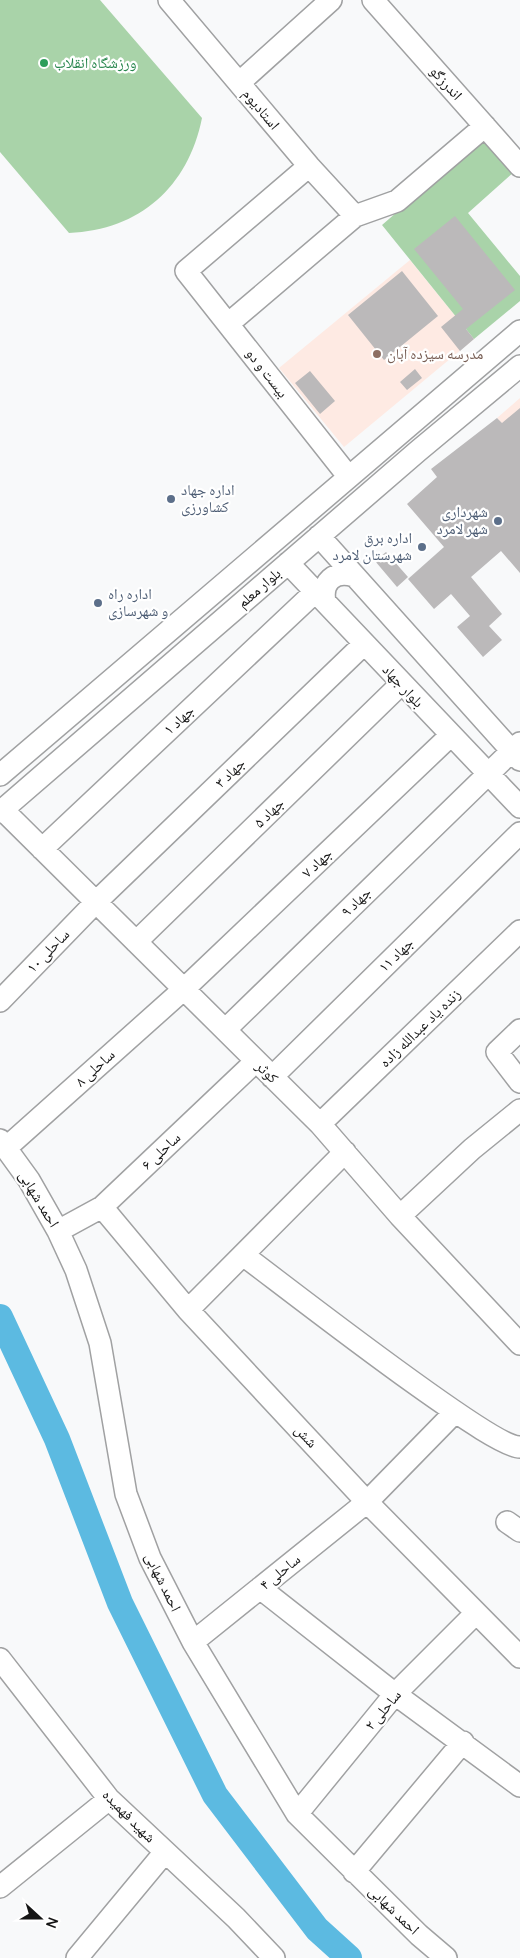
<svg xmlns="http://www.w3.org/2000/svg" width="520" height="1958" viewBox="0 0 520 1958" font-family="Manrope,'Noto Naskh Arabic',sans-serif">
	<rect width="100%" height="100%" fill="#f8f9fa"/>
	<!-- education -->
	<path fill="#feeae3" d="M410,260L474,339L344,447L279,368Z
		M520,398V444L497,418Z"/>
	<!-- green -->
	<path fill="#a9d3a9" d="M0,0H100L202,118C188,187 140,230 69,233L0,152Z
		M484,137L514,172L468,213L520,276V301L474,339L382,225Z"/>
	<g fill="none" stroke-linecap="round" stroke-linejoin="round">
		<!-- river -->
		<path stroke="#5cbae1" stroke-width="26" d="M0,1317L57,1439L120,1603L215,1795L317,1929L349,1958"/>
	</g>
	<!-- building -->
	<path fill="#bbb9ba" d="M455,216L515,290L466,329L474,339L460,351L441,327L463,309L414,249Z
		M402,271L438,316L384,360L348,315Z
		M415,369L422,378L407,390L400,382Z
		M310,371L335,401L320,414L295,383Z
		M520,408V573L501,551L471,577L502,614L489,626L502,640L483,657L457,627L470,616L451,594L434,609L408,579L444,547L407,504L437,477L431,469L497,418L502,423Z
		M386,552L408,577L397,587L375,561Z"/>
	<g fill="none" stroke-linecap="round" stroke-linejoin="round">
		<!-- minor casing -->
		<g stroke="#a0a1a2" stroke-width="24">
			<path id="minor" d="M169,0L309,166L355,216
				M373,0L520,166
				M239,83L331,0
				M309,166L186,271L348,476
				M228,324L355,216L397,201L485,126
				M319,536L520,760
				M288,563L520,807
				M325,602C321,582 334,570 354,576
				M0,775L520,331
				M3,810L320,1124L400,1216L520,1344
				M0,812L418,451L520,366
				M42,849L315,592
				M136,942L401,684
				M0,1001L96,902L364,644
				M225,1030L520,743
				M520,1030L497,1052L520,1082
				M272,1077L520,833
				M320,1124L520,931
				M0,1140L29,1180L58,1231L76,1270L100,1343L126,1494L150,1558L193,1642L297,1814L419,1935L446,1958
				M6,1148L184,989L450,736
				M102,1207L188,1310L367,1502L520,1657
				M400,1216L472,1149L520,1110
				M58,1231L102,1207L256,1061
				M243,1255C281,1283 491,1448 520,1447
				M188,1310L345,1152
				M507,1522L520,1531
				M260,1588L395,1694L520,1786
				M193,1642L367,1502L455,1412
				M0,1659L109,1799L236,1918L274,1958
				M297,1814L395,1694L476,1613
				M354,1872L463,1742
				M0,1887L109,1799
				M77,1958L165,1852"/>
		</g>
		<!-- minor -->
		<use href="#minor" stroke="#fff" stroke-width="21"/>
	</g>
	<!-- markers -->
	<circle fill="#2e9e5b" stroke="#fff" stroke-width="2" cx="44" cy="63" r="5"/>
	<circle fill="#8d6e63" stroke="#fff" stroke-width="2" cx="377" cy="354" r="5"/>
	<g fill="#5c6f8a" stroke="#fff" stroke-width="2">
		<circle cx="171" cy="499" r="5"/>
		<circle cx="498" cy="521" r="5"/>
		<circle cx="422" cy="547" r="5"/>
		<circle cx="98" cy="603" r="5"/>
	</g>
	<g text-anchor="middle" stroke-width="4.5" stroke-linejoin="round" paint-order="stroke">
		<!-- leisure labels -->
		<g font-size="15" fill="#27864d" stroke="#fff" text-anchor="start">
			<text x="54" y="68">ورزشگاه انقلاب</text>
		</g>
		<!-- street labels -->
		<g font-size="15" fill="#151515" stroke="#fff">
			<text transform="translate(446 83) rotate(48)" y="5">اندرزگو</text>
			<text transform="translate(261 109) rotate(50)" y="5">استادیوم</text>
			<text transform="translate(267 373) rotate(52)" y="5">بیست و دو</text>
			<text transform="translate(259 588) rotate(-41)" y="5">بلوار معلم</text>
			<text transform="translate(403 686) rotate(47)" y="5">بلوار جهاد</text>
			<text transform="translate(179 720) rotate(-43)" y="5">جهاد ۱</text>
			<text transform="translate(230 773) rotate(-44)" y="5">جهاد ۳</text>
			<text transform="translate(269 813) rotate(-44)" y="5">جهاد ۵</text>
			<text transform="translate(317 863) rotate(-43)" y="5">جهاد ۷</text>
			<text transform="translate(356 902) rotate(-44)" y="5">جهاد ۹</text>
			<text transform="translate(48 951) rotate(-46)" y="5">ساحلی ۱۰</text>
			<text transform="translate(396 955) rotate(-44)" y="5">جهاد ۱۱</text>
			<text transform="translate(420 1028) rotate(-44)" y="5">زنده یاد عبدالله زاده</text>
			<text transform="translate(95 1068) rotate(-42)" y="5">ساحلی ۸</text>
			<text transform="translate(267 1072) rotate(45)" y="5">کوثر</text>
			<text transform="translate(161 1151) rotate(-43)" y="5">ساحلی ۶</text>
			<text transform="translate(39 1199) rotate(59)" y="5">احمد شهابی</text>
			<text transform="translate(306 1436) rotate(47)" y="5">شش</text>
			<text transform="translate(280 1572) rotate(-39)" y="5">ساحلی ۴</text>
			<text transform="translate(163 1582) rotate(64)" y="5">احمد شهابی</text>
			<text transform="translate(383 1710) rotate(-50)" y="5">ساحلی ۲</text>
			<text transform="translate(129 1816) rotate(45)" y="5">شهید فهمیده</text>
			<text transform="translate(394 1910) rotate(44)" y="5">احمد شهابی</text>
		</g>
		<!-- education labels -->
		<g font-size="15" fill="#785e54" stroke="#fff" text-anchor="start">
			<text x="387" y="359">مدرسه سیزده آبان</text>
		</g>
		<!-- service labels -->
		<g font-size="15" fill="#4e5e75" stroke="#fff" text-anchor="start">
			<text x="181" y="495">اداره جهاد<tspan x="181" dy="17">کشاورزی</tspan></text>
			<text x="488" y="517" text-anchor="end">شهرداری<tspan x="488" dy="17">شهر لامرد</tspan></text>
			<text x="412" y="543" text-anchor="end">اداره برق<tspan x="412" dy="17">شهرستان لامرد</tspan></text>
			<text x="108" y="599">اداره راه<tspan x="108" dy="17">و شهرسازی</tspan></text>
		</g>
	</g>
	<!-- north arrow -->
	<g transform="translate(40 1918) rotate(111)" stroke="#ffffff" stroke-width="4" paint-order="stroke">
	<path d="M0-4L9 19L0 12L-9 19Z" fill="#151515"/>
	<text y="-8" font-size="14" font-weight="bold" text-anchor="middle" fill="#151515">N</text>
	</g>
</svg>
